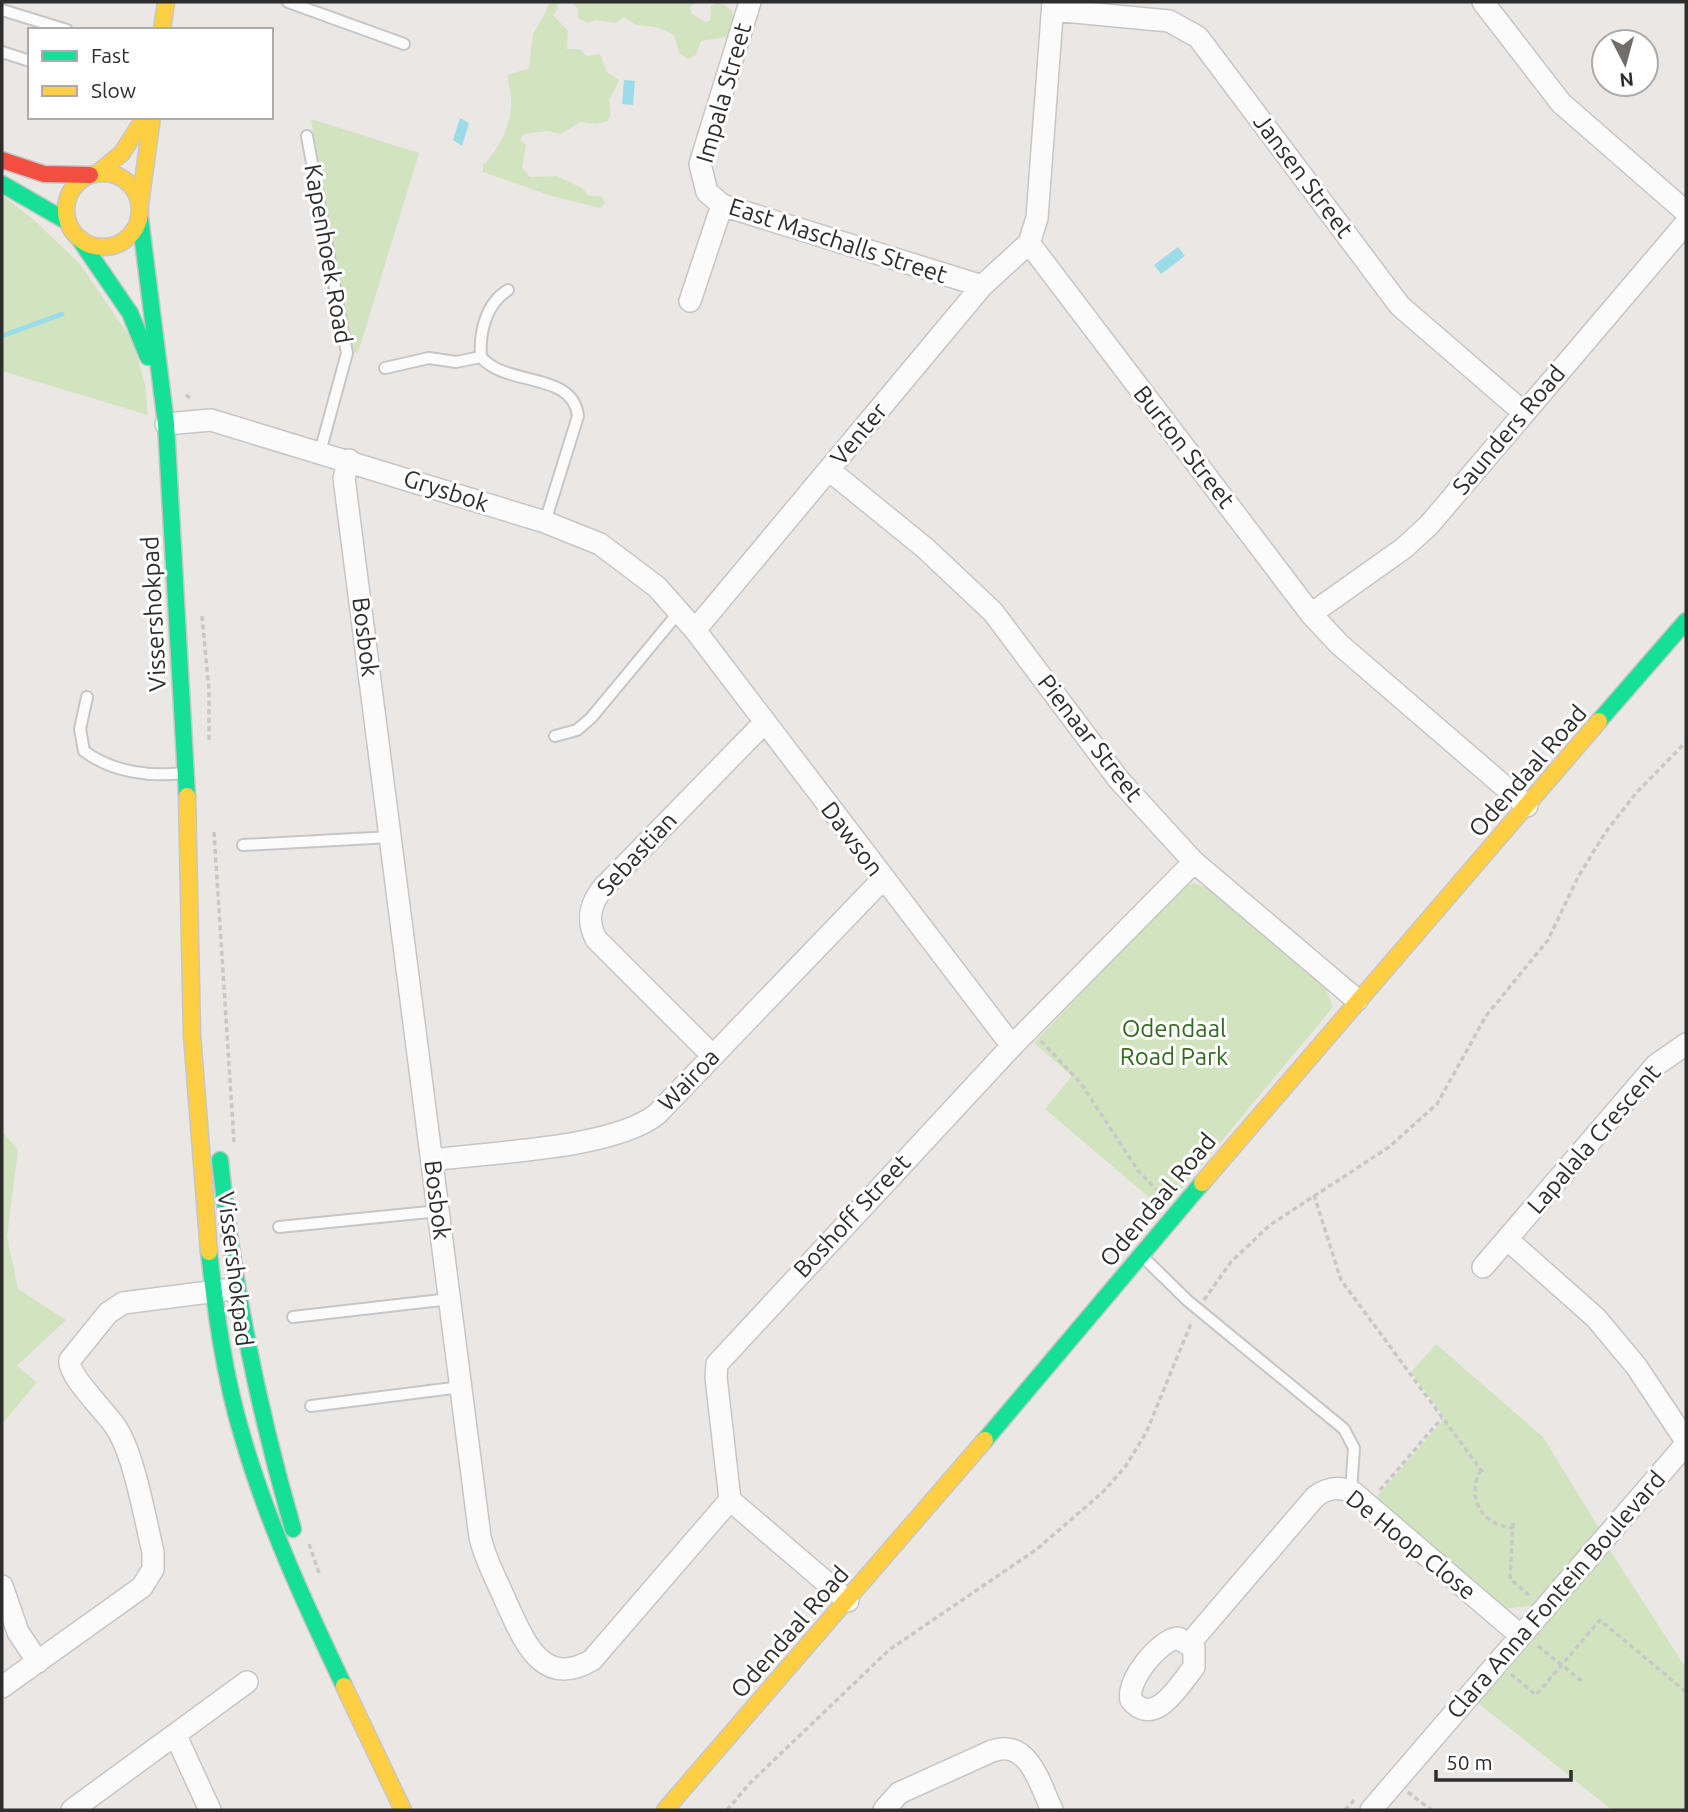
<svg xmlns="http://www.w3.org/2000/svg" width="1688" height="1812" viewBox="0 0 1688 1812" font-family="Ubuntu,sans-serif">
	<rect width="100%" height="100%" fill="#ebe7e4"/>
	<!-- green -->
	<path fill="#d1e4bf" d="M549,2H558L557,10L553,15L568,31L567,49H579L587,56L600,54L607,72L619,80L609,101L611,115L607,121L596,124L580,122L561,134L547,131L524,134L520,140L526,145L522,168L530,177L557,176L582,188L589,196H601L605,203L600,208L552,196L483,172V165C500,149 513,121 511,97C511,89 507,83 508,75L529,68L533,34L546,12Z
		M572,2H695L690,8L692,14L705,22L710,21L711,6L720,2L732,11L735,25L726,37L701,41L696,55L688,59L679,53L674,35L656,27L636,25L624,17L616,23L596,20L587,23L578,18V9Z
		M311,119L419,153L358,353L354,352Z
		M2,195L34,220L80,264L132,340L145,384L148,415L2,371Z
		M1193,883L1213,890L1325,987L1333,1007L1164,1210L1045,1109L1072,1076L1034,1043L1181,888Z
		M2,1131L18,1150L7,1236L18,1289L66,1320L17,1366L37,1382L2,1424Z
		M1436,1344L1543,1437L1599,1528L1531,1606L1503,1609L1375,1499L1445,1418L1411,1372Z
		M1609,1549L1686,1668V1810H1612L1477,1702Z"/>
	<!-- water -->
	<path fill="#9cdbe8" d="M624,80L635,81L633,105L622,104Z
		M460,118L469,123L462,146L453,140Z
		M1178,247L1185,256L1161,274L1154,265Z"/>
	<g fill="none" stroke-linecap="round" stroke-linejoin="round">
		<!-- stream -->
		<path stroke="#9cdbe8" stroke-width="5" d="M2,336L62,314"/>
		<!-- lane casing -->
		<g stroke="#c7c6c6" stroke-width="14">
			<path id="lane" d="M288,2L404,44
				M2,10L67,30
				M2,52L30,61
				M307,136L347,353L320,452
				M508,290C486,303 479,333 481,357C506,387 573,371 578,416L545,522
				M385,368L429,358L456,362L481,357
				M87,697L80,729L84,751C112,772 149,777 183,773
				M555,736L577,730L591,718L679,612
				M243,845L391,837
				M279,1227L439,1211
				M1143,1257L1188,1301L1344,1429L1354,1448L1351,1491
				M293,1317L450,1299
				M311,1406L461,1387"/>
		</g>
		<!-- street casing -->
		<g stroke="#c7c6c6" stroke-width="24">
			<path id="street" d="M750,2L700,164L707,192L722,205L982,286
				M1053,2L1037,218L1029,243L1311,614L1339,644L1527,806
				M1483,2L1561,103L1686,212
				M1053,10L1169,21L1198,37L1400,306L1523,412
				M690,301L722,205
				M166,424L211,420L545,522L600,544L657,587L695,630L1012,1046
				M349,460L344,478L480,1537C485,1560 497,1580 506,1602C523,1638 541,1690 592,1660L730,1500
				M829,470L925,548L993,612L1119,780L1194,862L1357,1000
				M1311,614L1404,548L1429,525L1686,223
				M695,630L982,286L1029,243
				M713,1056L596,939C587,921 589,906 602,889L765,722
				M432,1160C491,1152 613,1149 657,1114L883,879
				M1508,1240L1596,1318L1636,1366L1686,1441
				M1483,1267L1656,1065L1686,1044
				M2,1586L18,1632L38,1662
				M848,1601L730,1500L716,1377L717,1364L1012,1046L1194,862
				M1178,1638L1194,1648V1667C1180,1684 1155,1729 1131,1700C1126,1681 1159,1640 1178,1638Z
				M1190,1643L1315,1497C1328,1487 1340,1486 1354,1493L1521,1636
				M2,1687L142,1587L153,1569V1552C145,1519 134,1453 115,1426C106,1412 67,1375 70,1360L108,1313L123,1303L225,1290
				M176,1736L210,1810
				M72,1810L247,1682
				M884,1810L899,1793L992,1751C1029,1738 1040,1785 1052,1810
				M1371,1810L1686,1444"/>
		</g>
		<!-- fast casing -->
		<g stroke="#c7c6c6" stroke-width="19">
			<path id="fast" d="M2,184L68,222
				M140,217L166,424L187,796
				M80,240L130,313L148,357
				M1599,721L1686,621
				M220,1160C233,1286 258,1408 293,1529
				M209,1252C216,1313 224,1375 242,1435C267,1522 305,1604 344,1686
				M985,1440L1202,1183"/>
		</g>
		<!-- slow casing -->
		<g stroke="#c7c6c6" stroke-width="19">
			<path id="slow" d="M162,30L166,2
				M66 210a37 37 0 1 1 74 0a37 37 0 1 1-74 0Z
				M98,173L122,153L145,117
				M140,204L152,117
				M187,796L192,1035L209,1252
				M1202,1183L1599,721
				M344,1686L403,1810
				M665,1810L985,1440"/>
		</g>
		<!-- jam casing -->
		<g stroke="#c7c6c6" stroke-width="19">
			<path id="jam" d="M2,160L44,174L90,175"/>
		</g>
		<!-- path -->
		<path stroke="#c8c8c8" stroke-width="3.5" stroke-dasharray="5 3.5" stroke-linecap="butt" d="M186,395L193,400
			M202,616L209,690V741
			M214,832L234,1142
			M1041,1041L1080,1082L1139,1172L1163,1196
			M1314,1195L1341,1280L1484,1474
			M1204,1300L1231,1262L1270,1225L1389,1147L1437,1104L1486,1016L1548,940L1578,877L1605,833L1637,792L1686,742
			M1481,1470C1465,1497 1482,1525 1513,1528
			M1380,1490L1442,1418
			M1513,1523L1510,1579L1529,1595
			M309,1544L319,1573
			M1538,1646L1583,1682
			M1511,1674L1536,1695L1600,1620L1686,1692
			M1408,1792L1431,1810
			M727,1810L750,1783L889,1650L1037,1549L1103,1492L1125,1467L1146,1433L1192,1321
			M1345,1810L1355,1799"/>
		<!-- lane -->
		<use href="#lane" stroke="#fcfbfb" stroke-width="10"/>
		<!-- street -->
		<use href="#street" stroke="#fcfbfb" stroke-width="21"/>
		<!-- fast -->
		<use href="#fast" stroke="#16e098" stroke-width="16"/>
		<!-- slow -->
		<use href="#slow" stroke="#ffcf43" stroke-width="16"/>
		<!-- jam -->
		<use href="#jam" stroke="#f24e42" stroke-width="16"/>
	</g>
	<g text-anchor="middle" stroke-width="6" stroke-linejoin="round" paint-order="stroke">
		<!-- street labels -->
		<g font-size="24" fill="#2d2d2d" stroke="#fff">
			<text transform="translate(724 93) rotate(-74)" y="8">Impala Street</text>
			<text transform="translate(1303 176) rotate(53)" y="8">Jansen Street</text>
			<text transform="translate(838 241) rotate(18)" y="8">East Maschalls Street</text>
			<text transform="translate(328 254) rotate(80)" y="8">Kapenhoek Road</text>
			<text transform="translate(1509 430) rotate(-50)" y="8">Saunders Road</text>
			<text transform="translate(859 434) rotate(-50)" y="8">Venter</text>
			<text transform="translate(1184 447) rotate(52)" y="8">Burton Street</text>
			<text transform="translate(446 491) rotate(18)" y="8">Grysbok</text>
			<text transform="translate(154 614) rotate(-93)" y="8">Vissershokpad</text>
			<text transform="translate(365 637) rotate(83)" y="8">Bosbok</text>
			<text transform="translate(1090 738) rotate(52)" y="8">Pienaar Street</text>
			<text transform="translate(1528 771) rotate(-49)" y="8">Odendaal Road</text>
			<text transform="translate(852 839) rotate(53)" y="8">Dawson</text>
			<text transform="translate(637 854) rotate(-47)" y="8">Sebastian</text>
			<text transform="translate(689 1080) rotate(-46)" y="8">Wairoa</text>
			<text transform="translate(1594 1139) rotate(-49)" y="8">Lapalala Crescent</text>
			<text transform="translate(437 1200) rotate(83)" y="8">Bosbok</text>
			<text transform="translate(1158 1200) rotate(-50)" y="8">Odendaal Road</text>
			<text transform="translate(852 1216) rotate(-47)" y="8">Boshoff Street</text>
			<text transform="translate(235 1269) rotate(83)" y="8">Vissershokpad</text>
			<text transform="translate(1411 1545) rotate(39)" y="8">De Hoop Close</text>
			<text transform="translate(1556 1595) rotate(-49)" y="8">Clara Anna Fontein Boulevard</text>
			<text transform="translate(790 1632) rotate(-49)" y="8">Odendaal Road</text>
		</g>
		<!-- park labels -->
		<g font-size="24" fill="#35691f" stroke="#fff">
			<text x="1174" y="1037">Odendaal<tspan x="1174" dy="28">Road Park</tspan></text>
		</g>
	</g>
	<!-- border -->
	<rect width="1688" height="1812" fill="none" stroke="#2d2d2d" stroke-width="7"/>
	<!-- legend -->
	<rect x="28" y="28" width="245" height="91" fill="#ffffff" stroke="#ababab" stroke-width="2"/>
	<rect x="42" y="51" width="35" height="10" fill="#16e098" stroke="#ababab" stroke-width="2"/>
	<text x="91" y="63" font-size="21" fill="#2d2d2d">Fast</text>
	<rect x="42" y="86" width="35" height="10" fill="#ffcf43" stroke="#ababab" stroke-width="2"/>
	<text x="91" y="98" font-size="21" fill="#2d2d2d">Slow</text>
	<!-- north arrow -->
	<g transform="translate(1625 63) rotate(174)"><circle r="33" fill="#ffffff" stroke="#ababab" stroke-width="2"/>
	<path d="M0-5L12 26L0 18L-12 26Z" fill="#706e6d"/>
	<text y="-10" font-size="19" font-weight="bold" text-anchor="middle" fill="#2d2d2d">N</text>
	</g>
	<!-- scale -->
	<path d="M1436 1770v10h135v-10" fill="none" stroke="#2d2d2d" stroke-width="3.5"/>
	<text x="1446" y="1770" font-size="21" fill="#2d2d2d" stroke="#ffffff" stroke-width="5" paint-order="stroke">50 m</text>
</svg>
